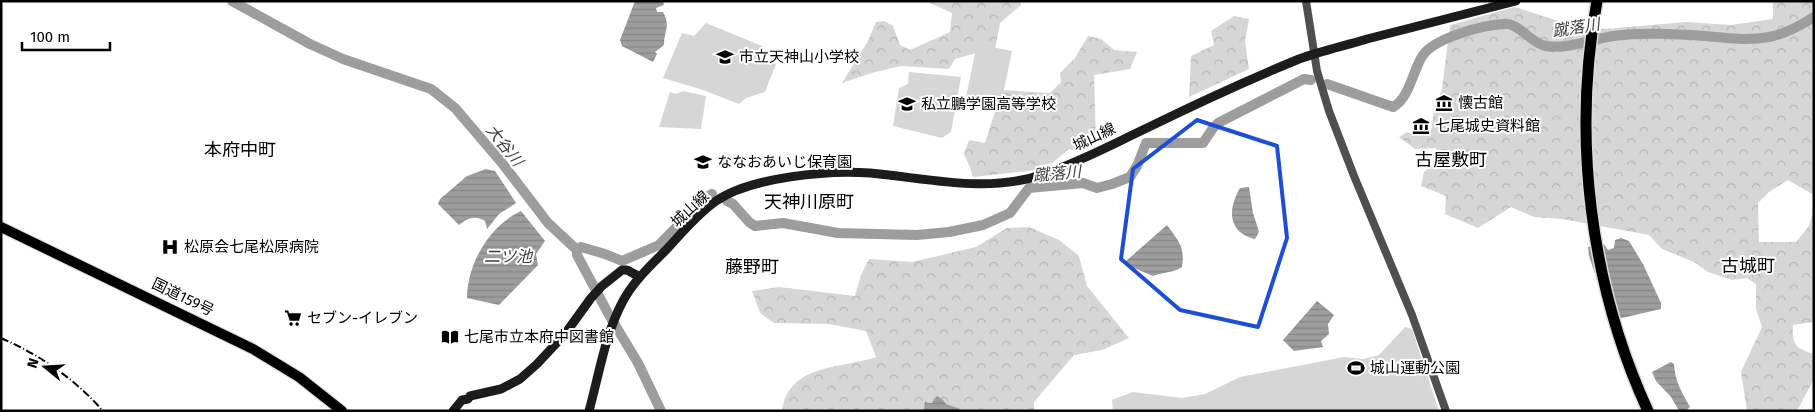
<svg xmlns="http://www.w3.org/2000/svg" width="1815" height="412" viewBox="0 0 1815 412" font-family="'Fira Sans','Noto Sans JP',sans-serif">
	<defs>
		<pattern id="forest-crowns" width="20" height="18" patternUnits="userSpaceOnUse" patternTransform="scale(1.25)"><rect width="20" height="18" fill="#d6d6d6"/><path d="M2 6a3 3 0 1 1 6 0M12 15a3 3 0 1 1 6 0" fill="none" stroke="#b6b6b6"/></pattern>
		<pattern id="water-rules" width="6" height="5" patternUnits="userSpaceOnUse" patternTransform="scale(1.25)"><rect width="6" height="5" fill="#9d9d9d"/><path d="M0 2.5h6" fill="none" stroke="#858585"/></pattern>
	</defs>
	<rect width="100%" height="100%" fill="#fff"/>
	<!-- forest -->
	<path fill="url(#forest-crowns)" d="M926,1H1021V5L1000,23L995,50L980,52L955,59L949,69L901,66L875,72L842,83L868,41L876,22L884,21L893,26L900,45L910,50L950,32L952,13Z
		M1773,1H1814V195L1788,180L1769,192L1758,203L1759,242H1796L1809,226L1814,208V322L1793,325C1792,345 1795,348 1814,354V379L1797,411H1747L1741,372L1762,327L1756,309V284L1747,278L1732,280L1708,272L1694,262L1662,249L1649,235L1562,219L1534,217L1511,207L1478,228L1445,214L1446,196L1421,186L1424,172L1439,160L1436,148L1415,149L1399,137L1407,132L1414,135L1431,131L1434,110L1442,89L1450,25L1515,7L1574,26L1605,29L1686,22L1731,25L1773,19Z
		M1234,16L1249,19L1245,41L1249,69L1189,97L1191,56L1214,45L1211,31Z
		M1088,36L1101,39L1114,50L1137,52L1130,69L1094,75L1096,141L1079,152L1069,149L1052,163L1036,170L973,177L970,167L964,154L969,140L985,143L1002,90L1050,93L1061,82L1060,73L1075,58Z
		M1029,227L1059,240L1079,256L1087,286L1129,338L1102,350L1074,355L1034,402V411H782C789,363 841,369 876,357L866,331L829,324L774,323L760,313L752,291L779,287L855,296L861,275L869,259L912,262L976,247L1007,228Z"/>
	<!-- park -->
	<path fill="#d6d6d6" d="M706,23L762,46L758,57L776,64L765,92L746,98L739,104L703,90L663,78L682,33L694,36Z
		M977,44L1012,51L1001,104L966,97Z
		M909,72L961,77L951,132L942,138L893,126L899,88L908,84Z
		M683,91L706,96L701,129L659,127L670,92L676,94Z
		M1405,327L1412,329L1439,411H1113L1112,400L1133,392L1182,398L1205,394L1240,377L1344,357L1363,359L1379,355Z"/>
	<!-- water -->
	<path fill="url(#water-rules)" d="M635,1H663L664,5L656,8L657,12H663C671,26 664,31 664,45L655,52L657,54L653,62L622,46L620,40Z
		M486,169L495,171L516,203L499,214L487,229L485,221C475,215 468,218 459,225L438,204L440,199L467,176Z
		M1249,187L1253,213L1259,232L1255,239C1227,232 1228,209 1240,188Z
		M521,211L545,241L536,254L538,265L499,305L467,298C467,264 490,225 521,211Z
		M1167,225C1179,242 1185,246 1182,267C1173,273 1163,272 1153,276L1127,265L1126,261Z
		M1621,238L1629,241L1643,264L1661,303V309L1622,318H1610L1589,256L1588,247L1603,243L1608,250L1614,248L1615,240Z
		M1317,301L1334,315L1328,324L1329,334L1321,341L1323,347L1294,351L1283,340Z
		M1671,362L1674,364C1675,381 1682,393 1690,407L1686,411H1679L1671,397L1656,381L1652,372Z
		M937,396L943,400L946,404L960,409L958,411H924L925,401L928,403H932L934,399Z"/>
	<g fill="none" stroke-linecap="round" stroke-linejoin="round">
		<!-- river -->
		<path stroke="#9d9d9d" stroke-width="10" d="M232,1L310,44L343,59L431,89L455,108L502,163L548,223L577,250V255L609,315L638,363L661,411
			M1327,84L1393,107C1410,98 1413,69 1423,55C1435,38 1483,25 1503,24C1519,22 1530,43 1546,46C1565,50 1593,39 1613,36C1643,32 1675,34 1704,36C1726,38 1747,41 1769,37C1785,34 1800,26 1814,17
			M704,199L712,194
			M727,201L733,204L749,222L755,226L783,223L838,233L917,235L949,232L983,225L1010,213L1029,188L1083,183L1097,188L1112,184L1130,177L1137,166L1146,143H1203L1213,128L1218,123L1304,79L1311,80
			M577,250L581,247L605,254L622,261L659,245L692,211"/>
		<!-- trunk casing -->
		<g stroke="#dbdbdb" stroke-width="12">
			<path id="trunk" d="M1,227L253,349L299,377L342,411"/>
		</g>
		<!-- motorway casing -->
		<g stroke="#dbdbdb" stroke-width="14">
			<path id="motorway" d="M1597,1C1572,137 1590,285 1648,411"/>
		</g>
		<!-- tertiary -->
		<path stroke="#4f4f4f" stroke-width="8" d="M1306,1L1317,71L1329,111L1354,176L1412,315L1446,411"/>
		<!-- secondary -->
		<path stroke="#1c1c1c" stroke-width="9" d="M453,411L462,400L468,399L470,396L501,389L520,379L537,364L565,334L591,298L602,286L622,270H627L640,277
			M589,411C599,375 605,334 623,301C633,282 650,266 665,251C681,234 697,214 716,201C751,177 828,170 870,173C927,178 988,194 1044,174C1080,162 1115,143 1149,127C1198,103 1248,80 1299,59C1321,51 1344,46 1367,39C1417,26 1466,14 1516,1"/>
		<!-- trunk -->
		<use href="#trunk" stroke="#000" stroke-width="10"/>
		<!-- motorway -->
		<use href="#motorway" stroke="#000" stroke-width="11"/>
		<!-- rail -->
		<path stroke="#000" stroke-width="2" stroke-dasharray="8 2.5 1 2.5" stroke-linecap="butt" d="M1,338C40,355 75,379 103,411"/>
	</g>
	<!-- marked area -->
	<path fill="none" stroke="#1d4ed8" stroke-width="4" stroke-linejoin="round" d="M1197,120L1277,146L1287,238L1258,327L1180,310L1121,259L1133,169Z"/>
	<!-- icons -->
	<defs>
		<g id="school-bare" transform="scale(1.35)"><path d="M0-5L7-2L0 1L-7-2ZM-4 1L0 2.5L4 1V4Q0 6-4 4Z" fill="#000" stroke="#fff" stroke-width="2.5" paint-order="stroke"/></g>
		<g id="museum-bare" transform="scale(1.35)"><path d="M0-6L6-3V-2H-6V-3ZM-5-1h2V3h-2ZM-1-1h2V3h-2ZM3-1h2V3H3ZM-6 4H6V6H-6Z" fill="#000" stroke="#fff" stroke-width="2.5" paint-order="stroke"/></g>
		<g id="hospital-bare" transform="scale(1.35)"><path d="M-5-5h3v3.5h4V-5h3V5h-3V1.5h-4V5h-3Z" fill="#000" stroke="#fff" stroke-width="2.5" paint-order="stroke"/></g>
		<g id="supermarket-bare" transform="scale(1.35)"><path d="M-6-5.5h2.5l.6 2H6L4.5 2H-2.5L-4.4-4H-6ZM-1.5 3.2a1.3 1.3 0 1 0 .1 0ZM3 3.2a1.3 1.3 0 1 0 .1 0Z" fill="#000" stroke="#fff" stroke-width="2.5" paint-order="stroke"/></g>
		<g id="library-bare" transform="scale(1.35)"><path d="M-6-4Q-3-5.5-.7-3.5V5Q-3 3-6 4ZM6-4Q3-5.5 .7-3.5V5Q3 3 6 4Z" fill="#000" stroke="#fff" stroke-width="2.5" paint-order="stroke"/></g>
		<g id="stadium-bare" transform="scale(1.35)"><path d="M0-5a6.5 5 0 1 0 0 10a6.5 5 0 1 0 0-10ZM-3.5-1.8h7v3.6h-7Z" fill="#000" stroke="#fff" stroke-width="2.5" paint-order="stroke"/></g>
	</defs>
	<g fill-rule="evenodd">
		<use href="#school-bare" x="725" y="57"/>
		<use href="#museum-bare" x="1444" y="103"/>
		<use href="#school-bare" x="907" y="104"/>
		<use href="#museum-bare" x="1421" y="126"/>
		<use href="#school-bare" x="703" y="162"/>
		<use href="#hospital-bare" x="170" y="247"/>
		<use href="#supermarket-bare" x="293" y="318"/>
		<use href="#library-bare" x="450" y="337"/>
		<use href="#stadium-bare" x="1356" y="368"/>
	</g>
	<g text-anchor="middle" stroke-width="4" stroke-linejoin="round" paint-order="stroke">
		<!-- poi labels -->
		<g font-size="15" fill="#000" stroke="#fff" text-anchor="start">
			<text x="739" y="62">市立天神山小学校</text>
			<text x="1458" y="108">懐古館</text>
			<text x="921" y="109">私立鵬学園高等学校</text>
			<text x="1435" y="131">七尾城史資料館</text>
			<text x="717" y="167">ななおあいじ保育園</text>
			<text x="184" y="252">松原会七尾松原病院</text>
			<text x="307" y="323">セブン-イレブン</text>
			<text x="464" y="342">七尾市立本府中図書館</text>
			<text x="1370" y="373">城山運動公園</text>
		</g>
		<!-- street labels -->
		<g font-size="15" fill="#000" stroke="#fff">
			<text transform="translate(1094 137) rotate(-25)" y="5">城山線</text>
			<text transform="translate(690 209) rotate(-43)" y="5">城山線</text>
			<text transform="translate(183 297) rotate(26)" y="5">国道159号</text>
		</g>
		<!-- water labels -->
		<g font-size="16" font-style="italic" fill="#3e3e3e" stroke="#fff">
			<text transform="translate(1576 27) rotate(-9)" y="6">蹴落川</text>
			<text transform="translate(505 145) rotate(51)" y="6">大谷川</text>
			<text transform="translate(1057 173) rotate(-5)" y="6">蹴落川</text>
			<text x="508" y="262">二ツ池</text>
		</g>
		<!-- quarter labels -->
		<g font-size="18" fill="#000" stroke="#fff">
			<text x="240" y="156">本府中町</text>
			<text x="1451" y="166">古屋敷町</text>
			<text x="809" y="208">天神川原町</text>
			<text x="1748" y="272">古城町</text>
			<text x="752" y="273">藤野町</text>
		</g>
	</g>
	<!-- border -->
	<rect width="1815" height="412" fill="none" stroke="#000000" stroke-width="5"/>
	<!-- north arrow -->
	<g transform="translate(45 367) rotate(288)" stroke="#ffffff" stroke-width="4" paint-order="stroke">
	<path d="M0-4L9 19L0 12L-9 19Z" fill="#000000"/>
	<text y="-8" font-size="14" font-weight="bold" text-anchor="middle" fill="#000000">N</text>
	</g>
	<!-- scale -->
	<path d="M22 42v8h88v-8" fill="none" stroke="#000000" stroke-width="2.5"/>
	<text x="30" y="42" font-size="15" fill="#000000" stroke="#ffffff" stroke-width="4" paint-order="stroke">100 m</text>
</svg>
